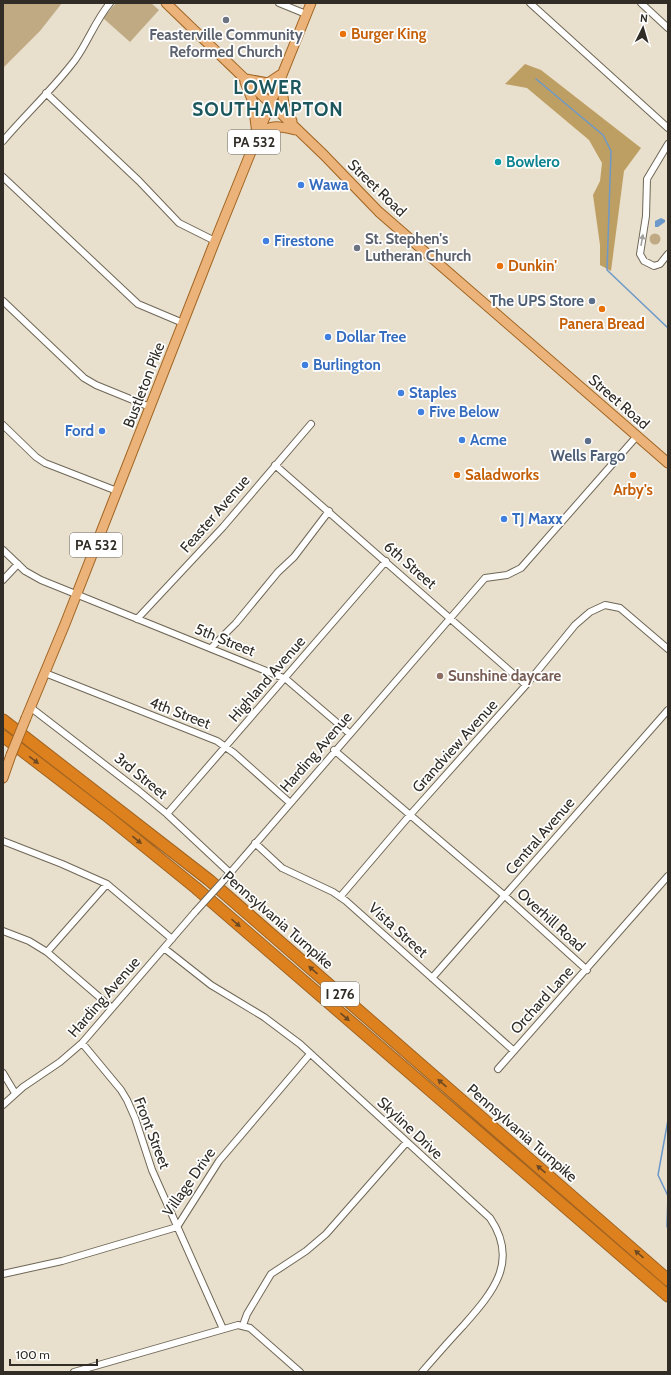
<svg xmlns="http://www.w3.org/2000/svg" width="671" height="1375" viewBox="0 0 671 1375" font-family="Cabin,sans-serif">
	<rect width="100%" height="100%" fill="#e8dfcc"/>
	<!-- green -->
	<path fill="#bfaa84" d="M3,3H62L40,31L3,68Z
		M116,3H151L159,10L130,42L103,18Z
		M649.5 239a5.5 5.5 0 1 1 11 0a5.5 5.5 0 1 1-11 0Z"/>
	<!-- forest -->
	<path fill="#be9f63" d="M525,64L541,70L641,148L624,171L611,271L600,265V245L593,195L600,181L602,163L589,140L527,88L505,84Z"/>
	<!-- water -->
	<path fill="#6c99c9" d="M661,218L665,220V222L658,227H655V221Z"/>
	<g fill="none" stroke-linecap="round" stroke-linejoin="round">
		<!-- stream -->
		<path stroke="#6c99c9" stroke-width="1.5" d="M536,79L603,135L611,151L607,270L668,328
			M668,1120L658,1175L668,1196L667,1226L668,1229"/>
		<!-- minor casing -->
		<g stroke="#6f6757" stroke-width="8">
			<path id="minor" d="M279,3L306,14
				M530,3L668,128
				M641,3L668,28
				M46,93L139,181L179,223L215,241
				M3,141C26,114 53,89 75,60C88,42 95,21 110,3
				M668,144L647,179L646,216L640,254L644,261L654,266L660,264L668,254
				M3,177L138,304L183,323
				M3,301L84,378L96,385L150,407
				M3,425L36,457L45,463L117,491
				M275,465L526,685
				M3,550L25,571L41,580L286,679L349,733
				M3,580L18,564
				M137,619L223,527L311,424
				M211,648L236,623L278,572L294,557L329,511
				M45,673L217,741L234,753L289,802
				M30,707L139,791L167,814L229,872
				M334,750L505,896L587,970
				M167,814L386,561
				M3,841L62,864L107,884L172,939
				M255,843L282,868L333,892L346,901L514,1051
				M224,880L485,578L507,575L521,568L637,436
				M340,897L410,815L526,685L575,625L590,612L605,605L620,608L668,649
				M3,931L29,941L47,952L112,1008
				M164,948L211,985L264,1017L300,1044L490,1218C520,1262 492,1293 463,1326C449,1341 435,1357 422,1372
				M47,952L107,884
				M432,978L668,710
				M82,1043L121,1090L127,1100L135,1118L152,1170L223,1329
				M498,1069L668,876
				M3,1073L15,1093
				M3,1105L23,1087L60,1062L82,1043L195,912
				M3,1274L62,1261L177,1227L219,1161L310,1054
				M243,1325L247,1314L271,1274L306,1251L326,1234L406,1143
				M74,1372L238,1325L250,1328L300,1372"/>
		</g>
		<!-- primary casing -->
		<g stroke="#a16421" stroke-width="11">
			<path id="primary" d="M166,3L324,155L379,212L668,463
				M281,78L284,105L292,121
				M246,79L268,83L280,75
				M245,82L253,102L257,134C273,124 279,126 296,130
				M26,718L65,624L215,241L311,3
				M3,778L11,755"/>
		</g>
		<!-- motorway casing -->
		<g stroke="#a16421" stroke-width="13">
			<path id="motorway" d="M3,720L209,880L668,1280
				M3,736L106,815L196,888L668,1296"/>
		</g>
		<!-- minor -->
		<use href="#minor" stroke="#fff" stroke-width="6"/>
		<!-- primary -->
		<use href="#primary" stroke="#ebb379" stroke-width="9"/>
		<!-- motorway -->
		<use href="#motorway" stroke="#dd811f" stroke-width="11"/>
		<!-- minor-bridge casing -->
		<g stroke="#6f6757" stroke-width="8" stroke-linecap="butt">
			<path id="minor-bridge" d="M195,912L224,880"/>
		</g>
		<!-- primary-bridge casing -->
		<g stroke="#a16421" stroke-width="11" stroke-linecap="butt">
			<path id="primary-bridge" d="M11,755L26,718"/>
		</g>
		<!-- minor-bridge -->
		<use href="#minor-bridge" stroke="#fff" stroke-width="6"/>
		<!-- primary-bridge -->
		<use href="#primary-bridge" stroke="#ebb379" stroke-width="9"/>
	</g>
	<!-- one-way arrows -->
	<defs><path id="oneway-solid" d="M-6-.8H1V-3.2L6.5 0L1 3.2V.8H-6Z"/></defs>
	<use fill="#a2a09d" href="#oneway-solid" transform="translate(642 240) rotate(-80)"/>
	<g fill="#6d4a24">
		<use href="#oneway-solid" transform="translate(34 760) rotate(37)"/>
		<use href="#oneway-solid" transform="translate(137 840) rotate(39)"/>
		<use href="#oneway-solid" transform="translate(236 923) rotate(41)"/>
		<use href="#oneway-solid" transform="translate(313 970) rotate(-139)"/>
		<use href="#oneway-solid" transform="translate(345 1017) rotate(41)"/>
		<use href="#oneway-solid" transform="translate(442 1083) rotate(-139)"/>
		<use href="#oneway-solid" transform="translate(541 1169) rotate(-139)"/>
		<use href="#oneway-solid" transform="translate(639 1254) rotate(-139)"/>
	</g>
	<!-- markers -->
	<g fill="#6b7280" stroke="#fff" stroke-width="1.5">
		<circle cx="226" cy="20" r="4"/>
		<circle cx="357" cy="248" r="4"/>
	</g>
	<g fill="#e8710a" stroke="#fff" stroke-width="1.5">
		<circle cx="343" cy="34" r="4"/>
		<circle cx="500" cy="266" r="4"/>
		<circle cx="602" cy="309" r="4"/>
		<circle cx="457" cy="475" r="4"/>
		<circle cx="633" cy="475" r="4"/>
	</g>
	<circle fill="#0f9aa8" stroke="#fff" stroke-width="1.5" cx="498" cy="162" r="4"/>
	<g fill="#3f7fe0" stroke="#fff" stroke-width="1.5">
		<circle cx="301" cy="185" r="4"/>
		<circle cx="266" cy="241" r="4"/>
		<circle cx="328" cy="337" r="4"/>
		<circle cx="305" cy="365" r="4"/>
		<circle cx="401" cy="393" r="4"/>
		<circle cx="421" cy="412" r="4"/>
		<circle cx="102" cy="431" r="4"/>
		<circle cx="462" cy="440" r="4"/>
		<circle cx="504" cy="519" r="4"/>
	</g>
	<g fill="#5c6f8a" stroke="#fff" stroke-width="1.5">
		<circle cx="592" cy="301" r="4"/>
		<circle cx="588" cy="441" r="4"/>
	</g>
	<circle fill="#8d6e63" stroke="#fff" stroke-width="1.5" cx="440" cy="676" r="4"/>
	<g text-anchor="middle" stroke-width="3.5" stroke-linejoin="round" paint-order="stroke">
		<!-- shield labels -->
		<g fill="#fff" stroke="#6f6c67" stroke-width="1">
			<rect x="228" y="130" width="52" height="24" rx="3"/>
			<rect x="70" y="533" width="52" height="24" rx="3"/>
			<rect x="321" y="982" width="38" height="24" rx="3"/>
		</g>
		<g font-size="14" font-weight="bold" fill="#312d26">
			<text x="254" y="147">PA 532</text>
			<text x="96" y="550">PA 532</text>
			<text x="340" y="999">I 276</text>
		</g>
		<!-- food labels -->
		<g font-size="15" font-weight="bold" fill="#c56008" stroke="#fff" text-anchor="start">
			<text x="351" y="39">Burger King</text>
			<text x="508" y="271">Dunkin'</text>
			<text x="602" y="329" text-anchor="middle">Panera Bread</text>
			<text x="465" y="480">Saladworks</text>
			<text x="633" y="495" text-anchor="middle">Arby's</text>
		</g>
		<!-- worship labels -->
		<g font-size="15" font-weight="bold" fill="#5b616d" stroke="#fff">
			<text x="226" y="40">Feasterville Community<tspan x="226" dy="17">Reformed Church</tspan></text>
			<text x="365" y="244" text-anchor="start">St. Stephen's<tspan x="365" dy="17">Lutheran Church</tspan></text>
		</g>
		<!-- culture labels -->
		<g font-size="15" font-weight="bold" fill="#0d838f" stroke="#fff" text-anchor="start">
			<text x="506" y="167">Bowlero</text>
		</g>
		<!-- shop labels -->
		<g font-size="15" font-weight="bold" fill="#366cbe" stroke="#fff" text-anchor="start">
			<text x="309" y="190">Wawa</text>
			<text x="274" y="246">Firestone</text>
			<text x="336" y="342">Dollar Tree</text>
			<text x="313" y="370">Burlington</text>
			<text x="409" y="398">Staples</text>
			<text x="429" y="417">Five Below</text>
			<text x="94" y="436" text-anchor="end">Ford</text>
			<text x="470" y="445">Acme</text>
			<text x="512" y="524">TJ Maxx</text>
		</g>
		<!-- street labels -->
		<g font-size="15" fill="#312d26" stroke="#fff">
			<text transform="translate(377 188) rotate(44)" y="5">Street Road</text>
			<text transform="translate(144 385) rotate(-69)" y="5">Bustleton Pike</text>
			<text transform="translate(619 402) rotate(41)" y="5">Street Road</text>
			<text transform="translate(215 514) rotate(-49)" y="5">Feaster Avenue</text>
			<text transform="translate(410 565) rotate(41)" y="5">6th Street</text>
			<text transform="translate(225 640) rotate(22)" y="5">5th Street</text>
			<text transform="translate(267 679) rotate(-49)" y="5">Highland Avenue</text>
			<text transform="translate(180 713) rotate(21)" y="5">4th Street</text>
			<text transform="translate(455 746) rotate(-48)" y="5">Grandview Avenue</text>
			<text transform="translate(316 752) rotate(-49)" y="5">Harding Avenue</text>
			<text transform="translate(141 776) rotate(39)" y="5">3rd Street</text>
			<text transform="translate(540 836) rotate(-49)" y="5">Central Avenue</text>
			<text transform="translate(278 920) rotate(41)" y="5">Pennsylvania Turnpike</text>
			<text transform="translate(551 920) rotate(42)" y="5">Overhill Road</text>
			<text transform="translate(398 930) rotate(42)" y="5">Vista Street</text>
			<text transform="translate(104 997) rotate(-49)" y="5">Harding Avenue</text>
			<text transform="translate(542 1000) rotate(-48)" y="5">Orchard Lane</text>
			<text transform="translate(410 1128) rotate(43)" y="5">Skyline Drive</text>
			<text transform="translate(152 1133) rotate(69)" y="5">Front Street</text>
			<text transform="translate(522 1133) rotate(41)" y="5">Pennsylvania Turnpike</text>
			<text transform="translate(189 1182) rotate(-55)" y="5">Village Drive</text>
		</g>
		<!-- service labels -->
		<g font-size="15" font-weight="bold" fill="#4e5e75" stroke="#fff" text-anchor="end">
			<text x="584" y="306">The UPS Store</text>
			<text x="588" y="461" text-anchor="middle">Wells Fargo</text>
		</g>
		<!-- education labels -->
		<g font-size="15" font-weight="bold" fill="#785e54" stroke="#fff" text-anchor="start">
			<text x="448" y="681">Sunshine daycare</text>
		</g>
		<!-- district labels -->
		<g font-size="19" font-weight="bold" letter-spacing="1" fill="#1c575d" stroke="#fff">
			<text x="268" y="94">LOWER<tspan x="268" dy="22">SOUTHAMPTON</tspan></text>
		</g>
	</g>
	<!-- border -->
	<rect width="671" height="1375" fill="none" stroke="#312d26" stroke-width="8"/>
	<!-- north arrow -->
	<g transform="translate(643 28) rotate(5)" stroke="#ffffff" stroke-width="3" paint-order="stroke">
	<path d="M0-3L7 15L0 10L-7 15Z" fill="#312d26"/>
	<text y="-6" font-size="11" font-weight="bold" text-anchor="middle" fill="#312d26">N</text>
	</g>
	<!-- scale -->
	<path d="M10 1359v6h87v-6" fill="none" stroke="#312d26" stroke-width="2"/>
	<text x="16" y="1359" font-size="12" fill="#312d26" stroke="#ffffff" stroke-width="3" paint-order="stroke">100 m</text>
</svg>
